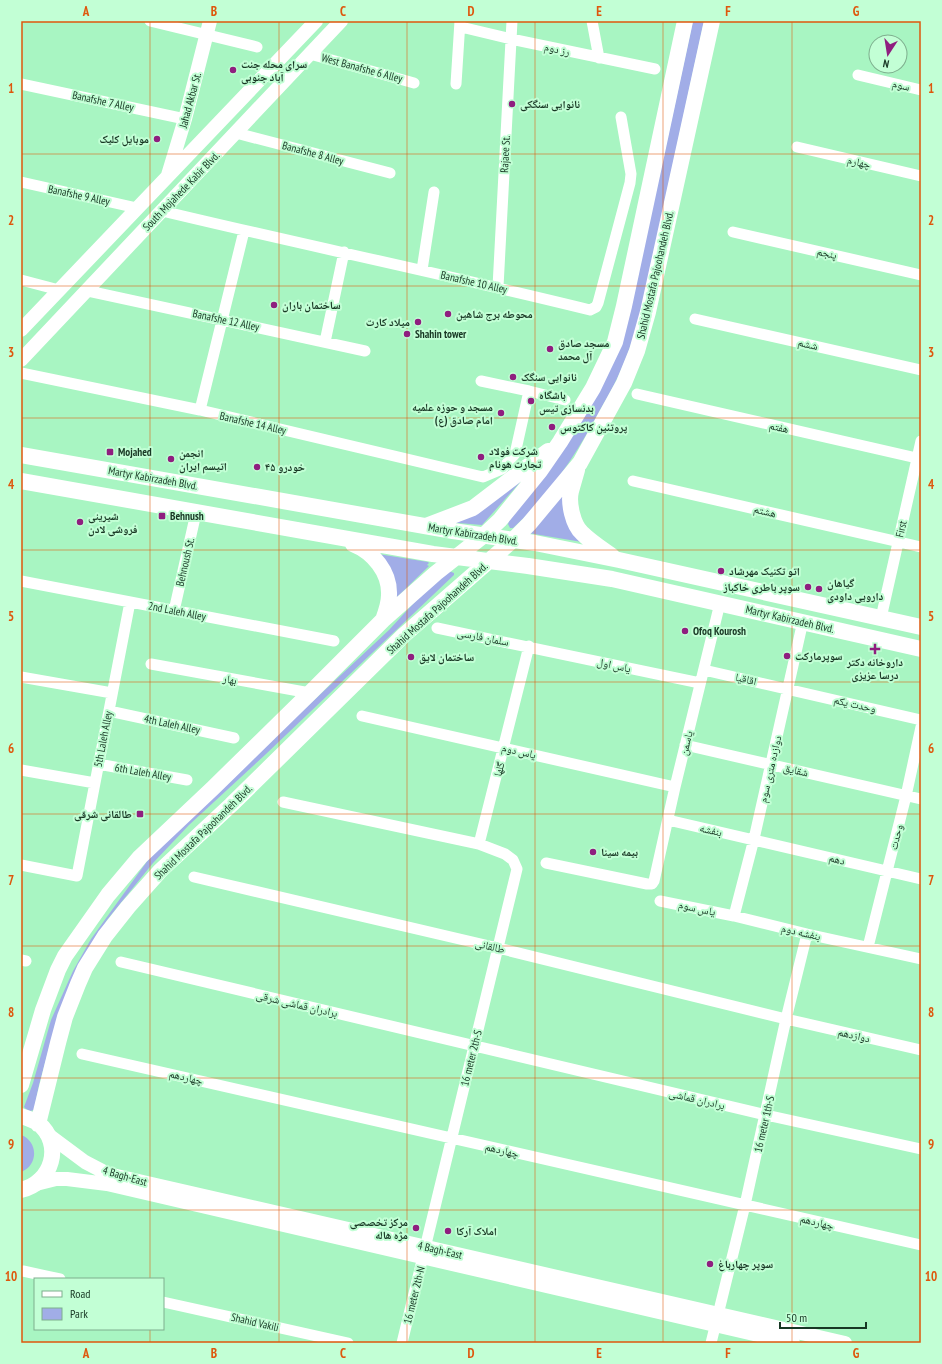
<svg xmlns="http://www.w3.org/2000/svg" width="942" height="1364" viewBox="0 0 942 1364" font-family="'PT Sans Narrow','Noto Naskh Arabic',sans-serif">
	<rect width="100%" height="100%" fill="#a8f5c2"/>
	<!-- green -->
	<path fill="#a1ade7" d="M693,21H704L639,320C635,332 631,345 626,358C619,376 610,393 600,410C577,453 550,495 513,528H510L508,524L509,521L568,442L637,279Z
		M540,460L482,525L447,522Z
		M564,489L568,491L588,543L528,533Z
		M378,554L428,562L429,563L427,565L429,566L394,600Z
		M449,571L454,573V575L266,754L189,825L153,863L107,920L83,959L50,1045L39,1085L34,1110L30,1111L26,1109L24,1107L33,1083L51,1020L73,971L91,939L148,860L252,758L389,630L423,593Z
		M21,1135C38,1141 39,1165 21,1172Z"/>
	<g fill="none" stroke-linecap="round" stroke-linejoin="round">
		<!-- minor -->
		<path stroke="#fff" stroke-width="11" d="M150,21L257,47
			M592,21L599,58
			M461,27L511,39L655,69
			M310,54L414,83
			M858,75L921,90
			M21,84L185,119
			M456,84L460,21
			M236,133L390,173
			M797,147L921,176
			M21,182L137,208
			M162,211C304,245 448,275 590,310L596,307L598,303L630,183L631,174L621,117
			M733,232L921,275
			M422,270L434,192
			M21,280L59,290
			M498,287L512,21
			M88,291L365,351
			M695,319L921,370
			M325,342L344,252
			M21,373L200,410L483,477L502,469L515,454L529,391L481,381
			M529,391L565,400
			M637,394L921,459
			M200,410L244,231
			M633,481L921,547
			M21,581L334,641
			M174,611L196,513
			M881,618L921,441
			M437,628L700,683
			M151,664L310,693
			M704,670L921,720
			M21,677L112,693
			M109,711L234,738
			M362,716L675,787
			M685,745L921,799
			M98,764L187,780
			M21,770L95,783
			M283,802L479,844L505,854L513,860L517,869L402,1343
			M668,820L921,879
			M479,844L529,646
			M546,863L647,884H652L654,881L675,787L720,603
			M21,865L77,876L130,602
			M194,877L498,948L786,1019L921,1050
			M660,901L734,916L807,934L921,959
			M734,916L754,839L803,621
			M868,947L906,796L921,727
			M21,960L26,961
			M121,962L766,1115L921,1149
			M82,1054L921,1245
			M23,1271L60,1279
			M163,1302L348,1343
			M711,1343L745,1205L786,1019L807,934"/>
		<!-- tertiary -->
		<path stroke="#fff" stroke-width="14" d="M168,175L185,119L210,21
			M21,330L316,21
			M21,360L341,21
			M46,1133L85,1162L108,1174L845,1343
			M36,1184L56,1179H67L107,1184L793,1343"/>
		<!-- secondary -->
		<path stroke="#fff" stroke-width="16" d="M21,455L453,531L535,543L619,560L921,627
			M577,470C575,477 573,484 571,491C568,503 573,525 582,533C591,542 602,549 612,556
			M21,481L433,554L528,566L612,579L921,649
			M426,526L473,508L548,451
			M353,544C373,552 390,572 389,595C389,604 386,612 383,620
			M21,1085L43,1010L58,970L65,956L108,895L140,857L213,788L310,693L383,620L436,573L483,536L500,520L540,471L560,442L593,388L615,342L624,306L685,21
			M21,1116C27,1118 33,1120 38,1123C64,1144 52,1183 21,1190
			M38,1124L58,1043L65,1017L78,984L85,968L105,936L128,907L160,871L231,805L404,635L513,540L529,524L580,463L624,383L637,351L648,312L712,21"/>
	</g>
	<!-- grid -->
	<path fill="none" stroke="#de570d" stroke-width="1" stroke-opacity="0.55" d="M150,21V1279M279,21V1343M407,21V1343M535,21V1343M663,21V1343M792,21V1343M21,154H921M21,286H921M21,418H921M21,550H921M21,682H921M21,814H921M21,946H921M21,1078H921M21,1210H921M150,1329V1343"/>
	<!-- markers -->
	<g fill="#8f1e7f" stroke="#c2ffd5" stroke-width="1.5">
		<circle cx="233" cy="70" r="4"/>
		<circle cx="512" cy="104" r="4"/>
		<circle cx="157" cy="139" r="4"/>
		<circle cx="274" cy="305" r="4"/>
		<circle cx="448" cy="314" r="4"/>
		<circle cx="418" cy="322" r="4"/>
		<circle cx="407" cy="334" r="4"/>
		<circle cx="550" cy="349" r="4"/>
		<circle cx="513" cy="377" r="4"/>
		<circle cx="531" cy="401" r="4"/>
		<circle cx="501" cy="413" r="4"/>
		<circle cx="552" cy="427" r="4"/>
		<rect x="106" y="448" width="8" height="8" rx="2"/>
		<circle cx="481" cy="457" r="4"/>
		<circle cx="171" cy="459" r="4"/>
		<circle cx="257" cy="467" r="4"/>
		<rect x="158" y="512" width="8" height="8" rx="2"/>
		<circle cx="80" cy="522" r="4"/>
		<circle cx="721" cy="571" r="4"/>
		<circle cx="808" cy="587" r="4"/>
		<circle cx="819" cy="589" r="4"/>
		<circle cx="685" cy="631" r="4"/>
		<path d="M873 643h4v4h4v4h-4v4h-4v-4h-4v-4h4z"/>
		<circle cx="787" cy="656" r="4"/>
		<circle cx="411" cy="657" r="4"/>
		<rect x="136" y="810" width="8" height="8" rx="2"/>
		<circle cx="593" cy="852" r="4"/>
		<circle cx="416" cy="1228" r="4"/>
		<circle cx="448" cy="1231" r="4"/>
		<circle cx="710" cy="1264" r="4"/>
	</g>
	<g text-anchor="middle" stroke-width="4" stroke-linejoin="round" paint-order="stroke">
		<!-- street labels -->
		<g font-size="11" fill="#183724" stroke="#c2ffd5">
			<text transform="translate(557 49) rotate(12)" y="4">رز دوم</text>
			<text transform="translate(362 68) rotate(15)" y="4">West Banafshe 6 Alley</text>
			<text transform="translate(901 85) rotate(13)" y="4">سوم</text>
			<text transform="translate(190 100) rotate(-75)" y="4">Jahad Akbar St.</text>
			<text transform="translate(103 101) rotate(12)" y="4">Banafshe 7 Alley</text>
			<text transform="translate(313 153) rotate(15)" y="4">Banafshe 8 Alley</text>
			<text transform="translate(505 154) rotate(-87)" y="4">Rajaee St.</text>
			<text transform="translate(859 162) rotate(13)" y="4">چهارم</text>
			<text transform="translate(181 191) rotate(-46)" y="4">South Mojahede Kabir Blvd.</text>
			<text transform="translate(79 195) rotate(12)" y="4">Banafshe 9 Alley</text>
			<text transform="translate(827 253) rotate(13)" y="4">پنجم</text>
			<text transform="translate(655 275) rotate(-77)" y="4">Shahid Mostafa Pajoohandeh Blvd.</text>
			<text transform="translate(474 282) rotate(13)" y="4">Banafshe 10 Alley</text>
			<text transform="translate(226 320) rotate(12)" y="4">Banafshe 12 Alley</text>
			<text transform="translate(808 344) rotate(13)" y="4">ششم</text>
			<text transform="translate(253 423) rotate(13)" y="4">Banafshe 14 Alley</text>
			<text transform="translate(779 427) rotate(13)" y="4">هفتم</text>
			<text transform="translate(153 478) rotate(10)" y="4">Martyr Kabirzadeh Blvd.</text>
			<text transform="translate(765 511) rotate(13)" y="4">هشتم</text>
			<text transform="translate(901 529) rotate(-77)" y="4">First</text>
			<text transform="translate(473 534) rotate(9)" y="4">Martyr Kabirzadeh Blvd.</text>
			<text transform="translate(185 562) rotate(-77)" y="4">Behnoush St.</text>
			<text transform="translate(437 608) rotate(-42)" y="4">Shahid Mostafa Pajoohandeh Blvd.</text>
			<text transform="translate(177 611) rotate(11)" y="4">2nd Laleh Alley</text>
			<text transform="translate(790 619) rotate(13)" y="4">Martyr Kabirzadeh Blvd.</text>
			<text transform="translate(483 637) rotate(11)" y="4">سلمان فارسی</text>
			<text transform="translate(614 665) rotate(12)" y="4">یاس اول</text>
			<text transform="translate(230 679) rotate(10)" y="4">بهار</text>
			<text transform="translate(746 679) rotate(13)" y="4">اقاقیا</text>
			<text transform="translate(855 704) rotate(13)" y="4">وحدت یکم</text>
			<text transform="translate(172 724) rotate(12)" y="4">4th Laleh Alley</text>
			<text transform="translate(103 739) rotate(-79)" y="4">5th Laleh Alley</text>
			<text transform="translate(686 743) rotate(-76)" y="4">یاسمن</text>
			<text transform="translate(519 751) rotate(13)" y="4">یاس دوم</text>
			<text transform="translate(499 769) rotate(-75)" y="4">گلها</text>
			<text transform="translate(770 769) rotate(-77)" y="4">دوازده متری سوم</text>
			<text transform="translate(796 770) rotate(13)" y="4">شقایق</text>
			<text transform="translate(143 772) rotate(10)" y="4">6th Laleh Alley</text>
			<text transform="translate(711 830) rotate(13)" y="4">بنفشه</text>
			<text transform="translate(203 832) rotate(-44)" y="4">Shahid Mostafa Pajoohandeh Blvd.</text>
			<text transform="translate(896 837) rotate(-76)" y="4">وحدت</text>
			<text transform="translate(837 859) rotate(13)" y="4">دهم</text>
			<text transform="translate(697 908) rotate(12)" y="4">یاس سوم</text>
			<text transform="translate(801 932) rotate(13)" y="4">بنفشه دوم</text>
			<text transform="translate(490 946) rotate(13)" y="4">طالقانی</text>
			<text transform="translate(297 1004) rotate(13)" y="4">برادران قماشی شرقی</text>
			<text transform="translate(854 1035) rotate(13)" y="4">دوازدهم</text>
			<text transform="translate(471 1058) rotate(-76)" y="4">16 meter 2th-S</text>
			<text transform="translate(186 1077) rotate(13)" y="4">چهاردهم</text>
			<text transform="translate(697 1099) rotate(13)" y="4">برادران قماشی</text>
			<text transform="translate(764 1124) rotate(-77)" y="4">16 meter 1th-S</text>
			<text transform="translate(502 1150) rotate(13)" y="4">چهاردهم</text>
			<text transform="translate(125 1176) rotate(16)" y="4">4 Bagh-East</text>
			<text transform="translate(817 1222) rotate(13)" y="4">چهاردهم</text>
			<text transform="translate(440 1250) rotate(13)" y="4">4 Bagh-East</text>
			<text transform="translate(414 1295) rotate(-76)" y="4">16 meter 2th-N</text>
			<text transform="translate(255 1322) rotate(13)" y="4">Shahid Vakili</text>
		</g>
		<!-- poi labels -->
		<g font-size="11" font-weight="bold" fill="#183724" stroke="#c2ffd5" text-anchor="start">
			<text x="241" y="68">سرای محله جنت<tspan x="241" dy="13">آباد جنوبی</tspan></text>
			<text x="520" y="108">نانوایی سنگکی</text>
			<text x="149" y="143" text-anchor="end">موبایل کلیک</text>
			<text x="282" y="309">ساختمان باران</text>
			<text x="456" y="318">محوطه برج شاهین</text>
			<text x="410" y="326" text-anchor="end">میلاد کارت</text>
			<text x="415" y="338">Shahin tower</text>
			<text x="558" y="347">مسجد صادق<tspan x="558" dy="13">آل محمد</tspan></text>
			<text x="521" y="381">نانوایی سنگک</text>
			<text x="539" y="399">باشگاه<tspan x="539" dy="13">بدنسازی تیس</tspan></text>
			<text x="493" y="411" text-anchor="end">مسجد و حوزه علمیه<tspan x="493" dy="13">امام صادق (ع)</tspan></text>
			<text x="560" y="431">پروتئین کاکتوس</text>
			<text x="489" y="455">شرکت فولاد<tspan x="489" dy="13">تجارت هونام</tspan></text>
			<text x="118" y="456">Mojahed</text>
			<text x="179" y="457">انجمن<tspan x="179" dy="13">اتیسم ایران</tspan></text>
			<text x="265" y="471">خودرو ۴۵</text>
			<text x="88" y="520">شیرینی<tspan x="88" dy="13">فروشی لادن</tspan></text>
			<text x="170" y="520">Behnush</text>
			<text x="729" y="575">اتو تکنیک مهرشاد</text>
			<text x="827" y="587">گیاهان<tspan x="827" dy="13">دارویی داودی</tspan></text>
			<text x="800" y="591" text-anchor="end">سوپر باطری خاکباز</text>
			<text x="693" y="635">Ofoq Kourosh</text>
			<text x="795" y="660">سوپرمارکت</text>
			<text x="419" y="661">ساختمان لایق</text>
			<text x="875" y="666" text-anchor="middle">داروخانه دکتر<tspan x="875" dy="13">درسا عزیزی</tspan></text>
			<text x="132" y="818" text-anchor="end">طالقانی شرقی</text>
			<text x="601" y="856">بیمه سینا</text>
			<text x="408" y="1226" text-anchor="end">مرکز تخصصی<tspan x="408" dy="13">مژه هاله</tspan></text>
			<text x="456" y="1235">املاک آرکا</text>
			<text x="718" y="1268">سوپر چهارباغ</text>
		</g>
	</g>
	<!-- border -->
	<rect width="942" height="1364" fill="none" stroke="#c2ffd5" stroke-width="44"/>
	<!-- legend -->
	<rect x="34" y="1278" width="130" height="52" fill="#c2ffd5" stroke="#7eaf8e"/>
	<rect x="42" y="1291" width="20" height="6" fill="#ffffff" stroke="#7eaf8e"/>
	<text x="70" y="1298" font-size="12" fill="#183724">Road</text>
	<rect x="42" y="1308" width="20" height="12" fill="#a1ade7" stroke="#7eaf8e"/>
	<text x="70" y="1318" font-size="12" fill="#183724">Park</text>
	<!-- north arrow -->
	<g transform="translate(888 54) rotate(192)"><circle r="19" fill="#c2ffd5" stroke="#7eaf8e"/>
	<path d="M0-3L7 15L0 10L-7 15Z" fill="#8f1e7f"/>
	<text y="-6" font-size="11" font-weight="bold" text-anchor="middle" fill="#183724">N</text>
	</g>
	<!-- scale -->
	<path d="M780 1322v6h86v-6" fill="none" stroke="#183724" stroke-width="2"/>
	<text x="786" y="1322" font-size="12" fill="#183724" stroke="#c2ffd5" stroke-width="3" paint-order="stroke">50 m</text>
	<rect x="22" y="22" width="898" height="1320" fill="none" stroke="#de570d" stroke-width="1.5"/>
	<g font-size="13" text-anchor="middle" font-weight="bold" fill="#de570d">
		<text x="86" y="16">A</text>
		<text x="214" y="16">B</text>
		<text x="343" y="16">C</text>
		<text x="471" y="16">D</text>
		<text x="599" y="16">E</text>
		<text x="728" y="16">F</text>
		<text x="856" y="16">G</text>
		<text x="11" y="93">1</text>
		<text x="931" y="93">1</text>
		<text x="11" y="225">2</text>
		<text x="931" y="225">2</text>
		<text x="11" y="357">3</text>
		<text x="931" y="357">3</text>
		<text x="11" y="489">4</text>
		<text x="931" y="489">4</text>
		<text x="11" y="621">5</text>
		<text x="931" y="621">5</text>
		<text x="11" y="753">6</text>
		<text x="931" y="753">6</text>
		<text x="11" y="885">7</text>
		<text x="931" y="885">7</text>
		<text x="11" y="1017">8</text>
		<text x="931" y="1017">8</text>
		<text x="11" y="1149">9</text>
		<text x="931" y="1149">9</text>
		<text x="11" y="1281">10</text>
		<text x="931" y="1281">10</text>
		<text x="86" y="1358">A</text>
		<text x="214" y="1358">B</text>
		<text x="343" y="1358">C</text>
		<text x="471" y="1358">D</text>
		<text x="599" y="1358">E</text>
		<text x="728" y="1358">F</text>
		<text x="856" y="1358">G</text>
	</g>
</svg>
